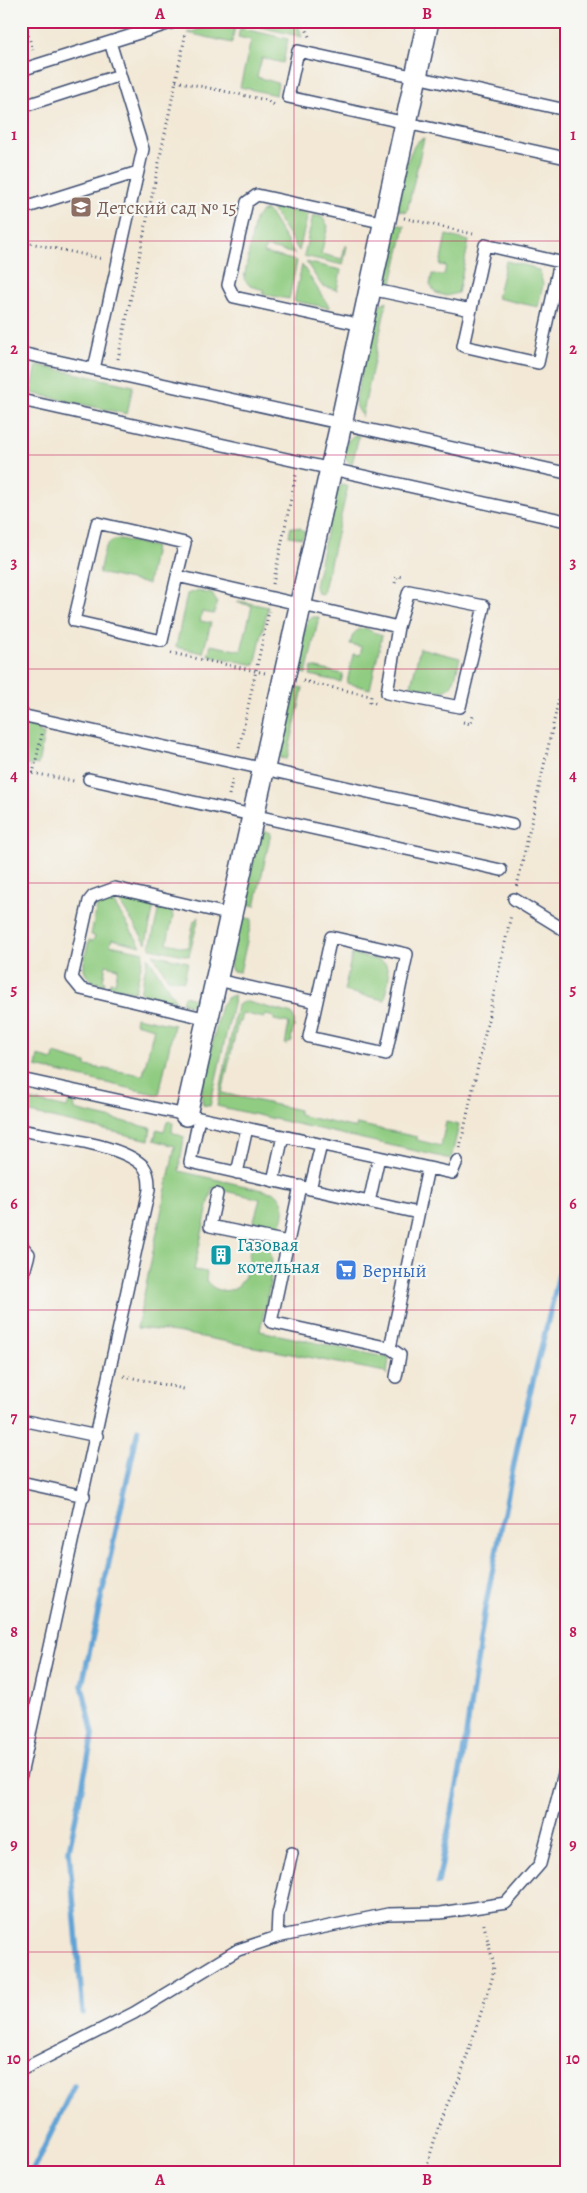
<svg xmlns="http://www.w3.org/2000/svg" width="587" height="2193" viewBox="0 0 587 2193" font-family="Alegreya,serif">
	<rect width="100%" height="100%" fill="#f6f6f2"/>
	<filter id="ink" filterUnits="userSpaceOnUse"><feTurbulence type="fractalNoise" baseFrequency=".02" numOctaves="2"/><feDisplacementMap in="SourceGraphic" scale="10" xChannelSelector="R" yChannelSelector="G"/><feConvolveMatrix kernelMatrix="1 2 1 2 8 2 1 2 1" color-interpolation-filters="sRGB"/></filter>
	<filter id="wash" filterUnits="userSpaceOnUse"><feTurbulence type="fractalNoise" baseFrequency=".0096" numOctaves="4" result="noise"/><feDisplacementMap in="SourceGraphic" scale="20" xChannelSelector="R" yChannelSelector="G"/><feGaussianBlur stdDeviation="1.12" result="paint"/><feColorMatrix in="noise" values="0 0 0 0 0 0 0 0 0 0 0 0 0 0 0 0 0 1.4 0 .05"/><feComposite in="paint" operator="in"/></filter>
	<g filter="url(#wash)">
		<rect width="100%" height="100%" fill="#f2e8d5"/>
		<!-- green -->
		<path fill="#90cc81" stroke="#567e70" d="M235,21H297L302,37Z
			M219,23L235,27L232,43L188,33Z
			M240,28L288,39L283,63L262,58L257,77L278,83L276,95L240,87L251,40L238,37Z
			M424,138L407,212L398,210C401,192 406,142 424,138Z
			M270,206L308,214L299,251Z
			M267,210L295,254L266,247L264,253L297,261L289,299L262,294L264,290L250,286L244,279L255,219L261,212Z
			M313,215L322,217L328,226L321,254L342,259L345,246H347L343,265L304,256Z
			M395,224L405,226L392,283L387,282L384,275Z
			M446,235L469,241L458,293L446,296L436,293L430,285L432,274L444,275L446,266L440,265Z
			M506,261L532,267L540,272L543,285L538,307L497,298Z
			M306,262L341,270L337,290L322,286Z
			M302,265L330,308L294,301Z
			M387,301L362,417L355,403L375,311L381,304Z
			M21,362L31,364L25,392L21,390Z
			M37,365L133,386L127,414L31,393Z
			M355,435L359,436L352,464C339,459 344,440 355,435Z
			M341,485L348,486L323,594L317,593L315,586L334,496Z
			M291,527L300,528L305,532L302,538L289,536Z
			M121,539L155,547L148,584L99,573C103,558 102,539 121,539Z
			M197,591L212,594L217,602L214,614L202,612L200,621L211,623L203,653L176,647L187,594Z
			M239,601L268,607L255,665L208,655L211,645L241,651L252,606L237,602Z
			M313,617H319L306,674L295,672L307,620Z
			M365,628L382,636L370,689L347,683L353,654L360,655L362,647L350,644C352,635 355,629 365,628Z
			M420,648L460,658C451,698 449,694 411,685Z
			M312,667L343,674L341,682L310,675Z
			M292,686L303,688L287,759L281,758L278,746Z
			M21,724L40,728L39,733L44,734L38,765L33,764L32,766L21,764Z
			M264,831L271,833L255,906L244,903L257,842Z
			M110,897L141,946L112,939L110,945L144,952L135,992L109,986L110,982L115,983L118,968L106,965L103,980L105,981L104,985C76,979 84,962 89,940L93,941L95,936L91,935L97,906Z
			M117,898L154,906L146,943Z
			M159,907L171,910L173,916L167,943L188,948L194,921L199,917L189,956L150,948Z
			M240,917L252,919L240,972L232,971L230,965Z
			M153,954L188,962L184,981L168,978Z
			M352,954L379,960L386,964L389,977L385,1000L344,991Z
			M148,957L176,1001L140,993Z
			M235,995L210,1106L203,1105L201,1094L221,1005L228,997Z
			M184,996L198,1000L200,1004L197,1006L182,1003Z
			M244,1001L292,1014C299,1025 289,1033 292,1041L285,1045L289,1023L274,1020V1017L266,1015L264,1018L242,1013L240,1022H238L222,1093L299,1110V1115L356,1128L357,1124L417,1137V1140L441,1146L446,1122L459,1125L451,1159L217,1106L237,1006Z
			M136,1017L174,1025L159,1095L36,1067L38,1056L53,1060L54,1054L86,1063V1066L143,1075L154,1028L135,1023Z
			M21,1098L67,1108L69,1102L74,1100L75,1110L151,1128L149,1140L21,1111Z
			M171,1121L173,1123L172,1132L184,1137L179,1171L276,1193C286,1203 286,1214 280,1226L268,1231L259,1228L254,1220L260,1199L212,1188L194,1270L207,1272L206,1280C215,1294 235,1295 244,1278C249,1268 249,1253 251,1242C257,1244 265,1245 269,1250C278,1262 263,1315 260,1331L389,1358L387,1375L385,1372L176,1332L137,1328L175,1146L154,1140L157,1129L164,1131L167,1122Z"/>
		<g fill="none" stroke-linecap="round" stroke-linejoin="round">
			<!-- stream -->
			<path stroke="#61a3d5" stroke-width="5.5" d="M438,1883L462,1761L485,1608L520,1434L566,1247
				M83,2013L69,1850L93,1734L82,1685L138,1430
				M32,2172L74,2086"/>
		</g>
	</g>
	<g filter="url(#ink)">
		<g fill="none" stroke-linecap="round" stroke-linejoin="round">
			<!-- service casing -->
			<g stroke="#3b4b70" stroke-width="14">
				<path id="service" d="M21,70L177,21
					M21,107L120,75
					M566,110L298,51L288,97L566,158
					M21,209L138,172
					M485,245L560,262L538,363L463,346Z
					M370,289L471,310
					M362,325L234,297L228,285L247,202L257,195L385,223
					M21,353L566,473
					M94,369L143,149L110,42
					M21,400L566,521
					M177,576L185,543L97,523L74,621L162,641L177,576L398,627L409,591L484,606L460,707L387,693L398,627
					M21,715L512,824
					M89,779L501,870
					M514,899L566,931
					M331,937L407,954L386,1054L309,1037Z
					M217,980L316,1002
					M208,1019L81,989L72,978L89,901L93,896L115,888L232,915
					M21,1079L452,1173L457,1161
					M199,1118L190,1162L418,1213
					M21,1130C53,1137 123,1144 144,1167C149,1174 149,1182 149,1190L21,1775
					M237,1173L247,1128
					M273,1181L283,1136
					M300,1186L271,1322L390,1348L428,1168
					M310,1189L321,1145
					M217,1194L210,1226L288,1242
					M369,1202L379,1157
					M21,1245L29,1254L21,1283
					M390,1348L400,1355L396,1377
					M21,1420L97,1436
					M21,1482L84,1496
					M277,1937L278,1914L292,1853
					M21,2070L134,2013L238,1950L277,1937L388,1914L440,1913L506,1903L540,1864L566,1766"/>
			</g>
			<!-- minor casing -->
			<g stroke="#3b4b70" stroke-width="24">
				<path id="minor" d="M186,1115L341,424L428,21"/>
			</g>
			<!-- path -->
			<path stroke="#3b4b70" stroke-width="3" stroke-dasharray="1 4" stroke-linecap="butt" d="M24,21L33,50
				M304,21L310,40
				M176,81L266,100L276,106
				M404,218L473,234
				M21,241L104,259
				M118,359L185,37L183,33
				M21,434L25,415
				M395,583L397,576L403,577
				M273,584L296,475
				M171,653L265,673
				M303,681L371,696L370,702L376,703
				M463,722L471,724L473,716
				M42,734L33,773L74,781
				M239,748L269,611
				M21,781L24,775L33,773
				M229,795L233,777
				M517,886L566,667
				M460,1148L511,915
				M124,1376L184,1389
				M425,2172L442,2115L459,2080L492,1979L494,1966L483,1921"/>
			<!-- service -->
			<use href="#service" stroke="#fff" stroke-width="11"/>
			<!-- minor -->
			<use href="#minor" stroke="#fff" stroke-width="21"/>
		</g>
	</g>
	<!-- grid -->
	<path fill="none" stroke="#c2185b" stroke-width="1" stroke-opacity="0.55" d="M294,21V2172M21,241H566M21,455H566M21,669H566M21,883H566M21,1096H566M21,1310H566M21,1524H566M21,1738H566M21,1952H566"/>
	<!-- icons -->
	<defs>
		<g id="school-square" transform="scale(1.125)"><rect x="-9" y="-9" width="18" height="18" rx="4" fill="#8d6e63" stroke="#f6f6f2"/><path d="M0-5L7-2L0 1L-7-2ZM-4 1L0 2.5L4 1V4Q0 6-4 4Z" fill="#fff"/></g>
		<g id="building-square" transform="scale(1.125)"><rect x="-9" y="-9" width="18" height="18" rx="4" fill="#0f9aa8" stroke="#f6f6f2"/><path d="M-4-6H4V6H1V3H-1V6H-4ZM-2.5-4.3h1.7v1.8h-1.7ZM.8-4.3h1.7v1.8H.8ZM-2.5-1h1.7V.8h-1.7ZM.8-1h1.7V.8H.8Z" fill="#fff"/></g>
		<g id="supermarket-square" transform="scale(1.125)"><rect x="-9" y="-9" width="18" height="18" rx="4" fill="#3f7fe0" stroke="#f6f6f2"/><path d="M-6-5.5h2.5l.6 2H6L4.5 2H-2.5L-4.4-4H-6ZM-1.5 3.2a1.3 1.3 0 1 0 .1 0ZM3 3.2a1.3 1.3 0 1 0 .1 0Z" fill="#fff"/></g>
	</defs>
	<g fill-rule="evenodd">
		<use href="#school-square" x="81" y="207"/>
		<use href="#building-square" x="221" y="1255"/>
		<use href="#supermarket-square" x="346" y="1270"/>
	</g>
	<g text-anchor="middle" stroke-width="4.5" stroke-linejoin="round" paint-order="stroke">
		<!-- education labels -->
		<g font-size="19" fill="#785e54" stroke="#f6f6f2" text-anchor="start">
			<text x="97" y="214">Детский сад № 15</text>
		</g>
		<!-- culture labels -->
		<g font-size="19" fill="#0d838f" stroke="#f6f6f2" text-anchor="start">
			<text x="237" y="1251">Газовая<tspan x="237" dy="22">котельная</tspan></text>
		</g>
		<!-- shop labels -->
		<g font-size="19" fill="#366cbe" stroke="#f6f6f2" text-anchor="start">
			<text x="362" y="1277">Верный</text>
		</g>
	</g>
	<!-- margin -->
	<rect width="587" height="2193" fill="none" stroke="#f6f6f2" stroke-width="55"/>
	<rect x="28" y="28" width="532" height="2138" fill="none" stroke="#c2185b" stroke-width="2"/>
	<g font-size="16" text-anchor="middle" font-weight="bold" fill="#c2185b">
		<text x="160" y="19">A</text>
		<text x="427" y="19">B</text>
		<text x="14" y="140">1</text>
		<text x="573" y="140">1</text>
		<text x="14" y="354">2</text>
		<text x="573" y="354">2</text>
		<text x="14" y="568">3</text>
		<text x="573" y="568">3</text>
		<text x="14" y="781">4</text>
		<text x="573" y="781">4</text>
		<text x="14" y="995">5</text>
		<text x="573" y="995">5</text>
		<text x="14" y="1209">6</text>
		<text x="573" y="1209">6</text>
		<text x="14" y="1423">7</text>
		<text x="573" y="1423">7</text>
		<text x="14" y="1637">8</text>
		<text x="573" y="1637">8</text>
		<text x="14" y="1850">9</text>
		<text x="573" y="1850">9</text>
		<text x="14" y="2064">10</text>
		<text x="573" y="2064">10</text>
		<text x="160" y="2185">A</text>
		<text x="427" y="2185">B</text>
	</g>
</svg>
